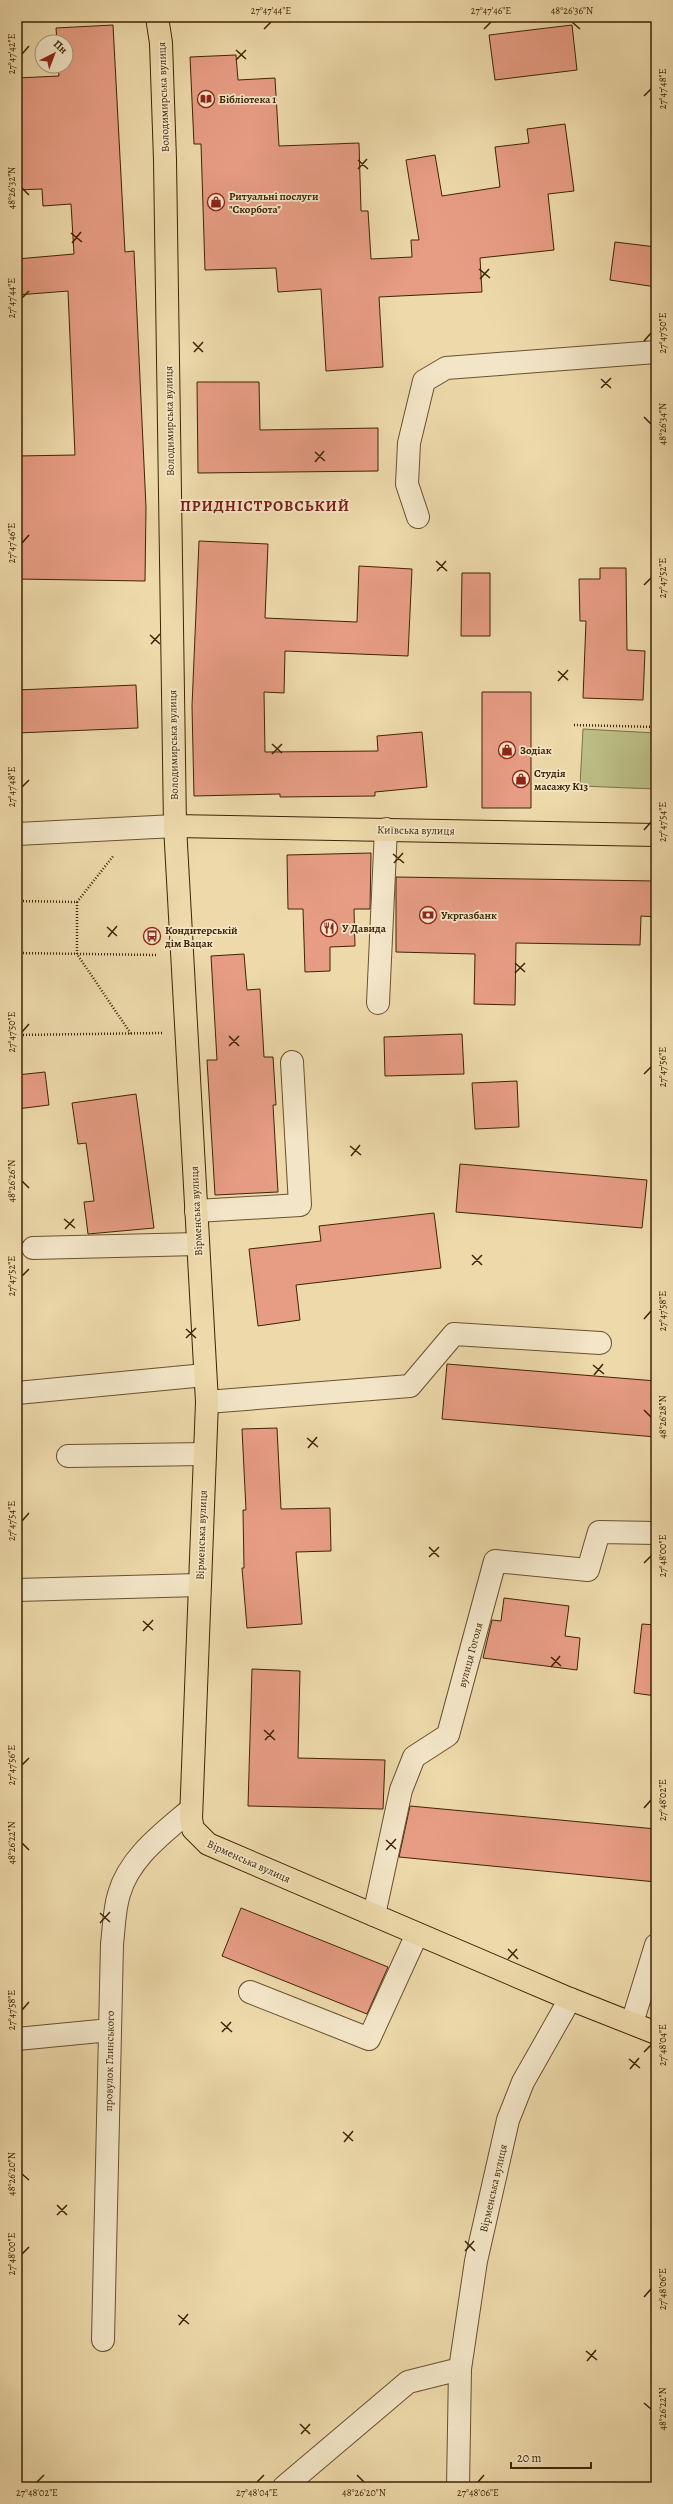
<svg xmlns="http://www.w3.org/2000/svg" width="673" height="2504" viewBox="0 0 673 2504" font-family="Alegreya,serif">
	<rect width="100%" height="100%" fill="#edd9aa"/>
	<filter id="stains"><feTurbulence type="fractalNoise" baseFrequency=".005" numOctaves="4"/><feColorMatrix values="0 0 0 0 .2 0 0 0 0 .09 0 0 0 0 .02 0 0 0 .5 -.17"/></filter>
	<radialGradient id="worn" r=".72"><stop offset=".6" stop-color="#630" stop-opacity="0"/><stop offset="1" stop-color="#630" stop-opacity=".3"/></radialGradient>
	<!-- green -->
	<path fill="#bcbe86" stroke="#7e7146" d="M583,729L656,733V789L580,786Z"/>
	<!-- building -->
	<path fill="#e79d84" stroke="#3f2405" d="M113,25L125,252L134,251L146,507L145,581L17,579V456L75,455L68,291L17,295V259L74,254L71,204L43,206L42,189L17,190V78L59,76L58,66H66V42H57L56,28Z
		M572,25L577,70L495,80L489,35Z
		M236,55L238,80L275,78L279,146L359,143L361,211H368L371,259L412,257L411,240H419L406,160L435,155L442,196L500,187L495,147L529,143L527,129L565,124L574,191L548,194L554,250L480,258L482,292L379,297L383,367L326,371L321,289L278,292L276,268L205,270L201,144H194L190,57Z
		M615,242L656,247V287L610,280Z
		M197,382H259L260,430L378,428V471L198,473Z
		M199,541L268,544L265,618L357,622L359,566L412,569L408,656L285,651L284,693L264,692L265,752L378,751L377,736L422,732L427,787L375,792V796L280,797V794L194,796L192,706Z
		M600,568H626L627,650L645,651L643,700L583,698L586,621H580L579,579H600Z
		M462,573H490V636H461Z
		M136,685L138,728L17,733V690Z
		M482,692H531V808H482Z
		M371,853L370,909H354L355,946L330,947V971L305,972L303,909H288L287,855Z
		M396,877L656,881V917L641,916L640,945L516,943L515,1005L474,1004L475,954L396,952Z
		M244,954L247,990L260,989L264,1057H273L276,1105H273L278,1192L215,1195L207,1060H217L211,956Z
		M462,1034L464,1074L385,1076L384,1037Z
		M45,1072L49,1105L17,1109V1075Z
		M517,1081L519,1127L475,1129L472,1083Z
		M136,1094L154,1228L88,1234L84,1202L94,1201L86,1143L78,1144L72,1103Z
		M460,1164L647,1180L642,1228L456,1212Z
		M434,1213L441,1268L296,1285L300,1320L258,1326L249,1249L321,1241L319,1226Z
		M447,1364L656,1381V1437L442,1419Z
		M277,1428L281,1509L330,1508L331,1551L296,1552L302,1624L247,1628L242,1568H244L243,1510H246L242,1429Z
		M504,1598L569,1606L565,1636L580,1638L577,1670L483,1658L492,1620L501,1621Z
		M642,1624L656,1625V1696L634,1693Z
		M252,1669L300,1671L298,1758L385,1760L383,1809L248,1806Z
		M410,1806L656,1829V1882L399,1857Z
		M241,1908L388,1967L367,2014L222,1956Z"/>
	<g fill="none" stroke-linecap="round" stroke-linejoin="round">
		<!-- minor casing -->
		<g stroke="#6a512e" stroke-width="24">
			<path id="minor" d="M418,517L407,484L409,443L424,381L446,368L656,352
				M17,834L175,826
				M378,1003L386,829
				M196,1211L300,1205L292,1062
				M33,1248L198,1244
				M17,1393L205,1375
				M207,1402L410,1386L454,1334L600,1343
				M68,1456L205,1454
				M17,1590L199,1585
				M374,1915L401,1790L414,1757L448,1735L495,1561L588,1570L599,1532L656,1533
				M250,1992L369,2039L417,1934
				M632,2023L656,1945
				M17,2039L110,2030
				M103,2340L112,1944C114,1928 114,1910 119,1894C129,1858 163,1833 190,1810
				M284,2487L408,2382L460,2369
				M458,2487L460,2369L476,2261L508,2120L523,2082L570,1999"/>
		</g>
		<!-- major casing -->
		<g stroke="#3f2405" stroke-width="24">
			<path id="major" d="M157,17L161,43L165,160L175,826L207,1402L191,1819L193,1829L208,1844L570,1999L656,2033
				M175,826L656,835"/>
		</g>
		<!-- path -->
		<path stroke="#3f2405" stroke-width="2.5" stroke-dasharray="1 2" stroke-linecap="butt" d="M574,725L656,727
			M17,901L77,902L114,855
			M77,902V954L131,1034
			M17,953L157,955
			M17,1035L162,1033"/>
		<!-- minor -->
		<use href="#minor" stroke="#f3e6c8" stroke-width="22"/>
		<!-- major -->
		<use href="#major" stroke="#edd9aa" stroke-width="22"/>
	</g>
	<!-- ticks -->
	<path fill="none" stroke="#3f2405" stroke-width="1.5" d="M572,22L580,29M264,29L271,22M484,29L491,22M236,50L246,59M22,54L29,46M236,60L246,50M644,96L651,89M358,160L368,169M358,169L367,159M22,188L29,195M71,233L82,242M72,243L81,232M479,269L490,278M480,279L489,269M22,298L29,291M644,341L651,333M193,342L203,352M194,352L203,342M601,379L611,388M601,388L611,378M644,417L651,424M315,452L325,461M315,462L324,451M22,543L29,535M436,561L447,571M437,571L446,561M644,585L651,578M150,635L160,644M151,644L160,634M558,671L568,680M558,681L568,670M272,744L282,753M272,754L282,744M22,787L29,780M644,830L651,822M393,854L404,863M394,863L403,853M107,927L117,936M108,937L117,926M515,963L525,972M515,973L525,963M22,1032L29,1024M229,1036L239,1046M229,1046L239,1036M644,1074L651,1067M350,1146L361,1155M351,1156L360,1145M22,1181L29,1188M64,1219L75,1228M65,1229L74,1219M472,1255L482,1265M472,1265L482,1255M22,1276L29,1269M644,1319L651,1311M186,1329L196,1338M186,1338L196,1328M593,1365L604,1374M594,1375L603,1364M644,1410L651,1417M307,1438L318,1447M308,1448L317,1437M22,1521L29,1513M429,1547L439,1557M429,1557L439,1547M644,1563L651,1556M143,1621L153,1630M143,1631L153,1620M551,1657L561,1666M551,1667L560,1656M264,1730L275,1740M265,1740L274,1730M22,1765L29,1758M644,1808L651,1800M386,1840L396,1849M22,1843L29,1850M386,1850L396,1839M100,1913L110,1922M100,1923L110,1912M508,1949L518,1959M508,1959L517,1949M22,2010L29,2002M221,2022L232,2032M222,2032L231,2022M644,2052L651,2045M629,2059L640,2068M630,2069L639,2058M343,2132L353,2141M344,2142L353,2131M22,2174L29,2180M57,2205L67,2215M57,2215L67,2205M465,2241L475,2251M465,2251L474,2241M22,2254L29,2247M644,2297L651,2289M178,2315L189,2324M179,2325L188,2314M586,2351L597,2360M587,2361L596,2350M644,2403L651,2409M300,2424L310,2434M301,2434L310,2424M357,2475L364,2482M37,2482L44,2475M257,2482L264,2475M478,2482L484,2475"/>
	<!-- icons -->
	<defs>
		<g id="library-ring" transform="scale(0.9)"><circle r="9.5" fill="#f3e6c8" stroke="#8f2418" stroke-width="1.5"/><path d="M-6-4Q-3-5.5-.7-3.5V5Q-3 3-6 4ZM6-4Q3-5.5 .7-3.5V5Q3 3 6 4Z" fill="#8f2418"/></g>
		<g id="shop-ring" transform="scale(0.9)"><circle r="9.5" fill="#f3e6c8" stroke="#8f2418" stroke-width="1.5"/><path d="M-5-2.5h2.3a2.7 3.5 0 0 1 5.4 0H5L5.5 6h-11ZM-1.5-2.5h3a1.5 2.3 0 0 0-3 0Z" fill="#8f2418"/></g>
		<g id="bank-ring" transform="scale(0.9)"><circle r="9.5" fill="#f3e6c8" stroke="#8f2418" stroke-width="1.5"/><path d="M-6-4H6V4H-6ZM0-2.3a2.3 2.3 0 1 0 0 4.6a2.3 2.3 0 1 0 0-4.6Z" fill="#8f2418"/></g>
		<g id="restaurant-ring" transform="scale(0.9)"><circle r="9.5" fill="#f3e6c8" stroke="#8f2418" stroke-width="1.5"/><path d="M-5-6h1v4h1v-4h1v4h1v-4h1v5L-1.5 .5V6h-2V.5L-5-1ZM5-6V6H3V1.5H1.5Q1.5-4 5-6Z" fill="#8f2418"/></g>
		<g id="bus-ring" transform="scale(0.9)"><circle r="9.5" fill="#f3e6c8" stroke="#8f2418" stroke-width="1.5"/><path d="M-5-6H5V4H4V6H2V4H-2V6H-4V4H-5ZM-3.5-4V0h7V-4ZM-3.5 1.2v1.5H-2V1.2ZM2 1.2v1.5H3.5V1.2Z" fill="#8f2418"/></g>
	</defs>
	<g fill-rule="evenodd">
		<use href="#library-ring" x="206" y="99"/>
		<use href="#shop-ring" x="216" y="202"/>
		<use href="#shop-ring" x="507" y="750"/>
		<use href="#shop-ring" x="521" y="779"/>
		<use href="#bank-ring" x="428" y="915"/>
		<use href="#restaurant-ring" x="329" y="928"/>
		<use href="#bus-ring" x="152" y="936"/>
	</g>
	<g text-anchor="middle" stroke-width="3.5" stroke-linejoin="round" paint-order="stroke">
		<!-- street labels -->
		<g font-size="11" fill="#3f2405" stroke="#f3e6c8">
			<text transform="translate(163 97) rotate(-92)" y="4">Володимирська вулиця</text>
			<text transform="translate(169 421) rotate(-91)" y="4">Володимирська вулиця</text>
			<text transform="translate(173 745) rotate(-91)" y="4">Володимирська вулиця</text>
			<text transform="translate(416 830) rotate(1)" y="4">Київська вулиця</text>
			<text transform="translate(196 1211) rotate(-93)" y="4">Вірменська вулиця</text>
			<text transform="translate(201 1535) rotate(-88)" y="4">Вірменська вулиця</text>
			<text transform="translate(470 1655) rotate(-75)" y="4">вулиця Гоголя</text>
			<text transform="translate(249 1861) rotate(24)" y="4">Вірменська вулиця</text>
			<text transform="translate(109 2061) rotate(-89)" y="4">провулок Глинського</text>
			<text transform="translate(493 2188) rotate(-77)" y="4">Вірменська вулиця</text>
		</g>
		<!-- poi labels -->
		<g font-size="11" font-weight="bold" fill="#3f2405" stroke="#f3e6c8" text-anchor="start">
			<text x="219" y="103">Бібліотека 1</text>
			<text x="229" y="200">Ритуальні послуги<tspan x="229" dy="13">"Скорбота"</tspan></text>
			<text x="520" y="754">Зодіак</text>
			<text x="534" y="777">Студія<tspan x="534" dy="13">масажу К13</tspan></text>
			<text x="441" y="919">Укргазбанк</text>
			<text x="342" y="932">У Давида</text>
			<text x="165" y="934">Кондитерській<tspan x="165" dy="13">дім Вацак</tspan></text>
		</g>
		<!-- district labels -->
		<g font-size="15" font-weight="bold" letter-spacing="1" fill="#7a1f14" stroke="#f3e6c8">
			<text x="265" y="511">ПРИДНІСТРОВСЬКИЙ</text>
		</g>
	</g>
	<!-- margin -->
	<rect width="673" height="2504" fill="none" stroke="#edd9aa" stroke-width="44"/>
	<!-- north arrow -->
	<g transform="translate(54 54) rotate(42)"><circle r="19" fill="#f3e6c8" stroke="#ab987a"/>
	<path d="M0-3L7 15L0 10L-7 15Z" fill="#8f2418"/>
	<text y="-6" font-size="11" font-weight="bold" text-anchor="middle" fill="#3f2405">Пн</text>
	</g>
	<!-- scale -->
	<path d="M511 2462v6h80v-6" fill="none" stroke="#3f2405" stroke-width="2"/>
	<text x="517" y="2462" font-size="12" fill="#3f2405" stroke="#f3e6c8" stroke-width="3" paint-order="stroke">20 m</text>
	<rect x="22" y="22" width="629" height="2460" fill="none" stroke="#3f2405" stroke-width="1.5"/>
	<g font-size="10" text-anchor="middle" fill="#3f2405">
		<text x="271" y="14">27°47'44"E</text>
		<text x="491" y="14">27°47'46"E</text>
		<text x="572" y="14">48°26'36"N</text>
		<text transform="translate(11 54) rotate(-90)" y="4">27°47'42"E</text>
		<text transform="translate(662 89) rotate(-90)" y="4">27°47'48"E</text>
		<text transform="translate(11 188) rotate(-90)" y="4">48°26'32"N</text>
		<text transform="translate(11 298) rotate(-90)" y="4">27°47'44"E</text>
		<text transform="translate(662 333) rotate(-90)" y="4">27°47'50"E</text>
		<text transform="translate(662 424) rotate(-90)" y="4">48°26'34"N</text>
		<text transform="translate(11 543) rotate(-90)" y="4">27°47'46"E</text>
		<text transform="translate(662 578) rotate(-90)" y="4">27°47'52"E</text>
		<text transform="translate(11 787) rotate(-90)" y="4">27°47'48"E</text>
		<text transform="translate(662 822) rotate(-90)" y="4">27°47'54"E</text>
		<text transform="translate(11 1032) rotate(-90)" y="4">27°47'50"E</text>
		<text transform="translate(662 1067) rotate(-90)" y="4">27°47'56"E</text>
		<text transform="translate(11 1181) rotate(-90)" y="4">48°26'26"N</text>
		<text transform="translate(11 1276) rotate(-90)" y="4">27°47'52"E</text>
		<text transform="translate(662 1311) rotate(-90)" y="4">27°47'58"E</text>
		<text transform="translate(662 1417) rotate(-90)" y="4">48°26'28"N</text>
		<text transform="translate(11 1521) rotate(-90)" y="4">27°47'54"E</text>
		<text transform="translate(662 1556) rotate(-90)" y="4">27°48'00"E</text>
		<text transform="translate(11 1765) rotate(-90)" y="4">27°47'56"E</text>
		<text transform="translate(662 1800) rotate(-90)" y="4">27°48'02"E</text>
		<text transform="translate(11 1843) rotate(-90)" y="4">48°26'22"N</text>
		<text transform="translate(11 2010) rotate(-90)" y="4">27°47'58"E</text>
		<text transform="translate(662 2045) rotate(-90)" y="4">27°48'04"E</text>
		<text transform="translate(11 2174) rotate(-90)" y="4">48°26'20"N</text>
		<text transform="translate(11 2254) rotate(-90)" y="4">27°48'00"E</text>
		<text transform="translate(662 2289) rotate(-90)" y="4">27°48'06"E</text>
		<text transform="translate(662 2409) rotate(-90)" y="4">48°26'22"N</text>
		<text x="37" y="2496">27°48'02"E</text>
		<text x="257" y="2496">27°48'04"E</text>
		<text x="364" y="2496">48°26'20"N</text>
		<text x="478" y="2496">27°48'06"E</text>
	</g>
	<rect width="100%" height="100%" filter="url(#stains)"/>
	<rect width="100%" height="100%" fill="url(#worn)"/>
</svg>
